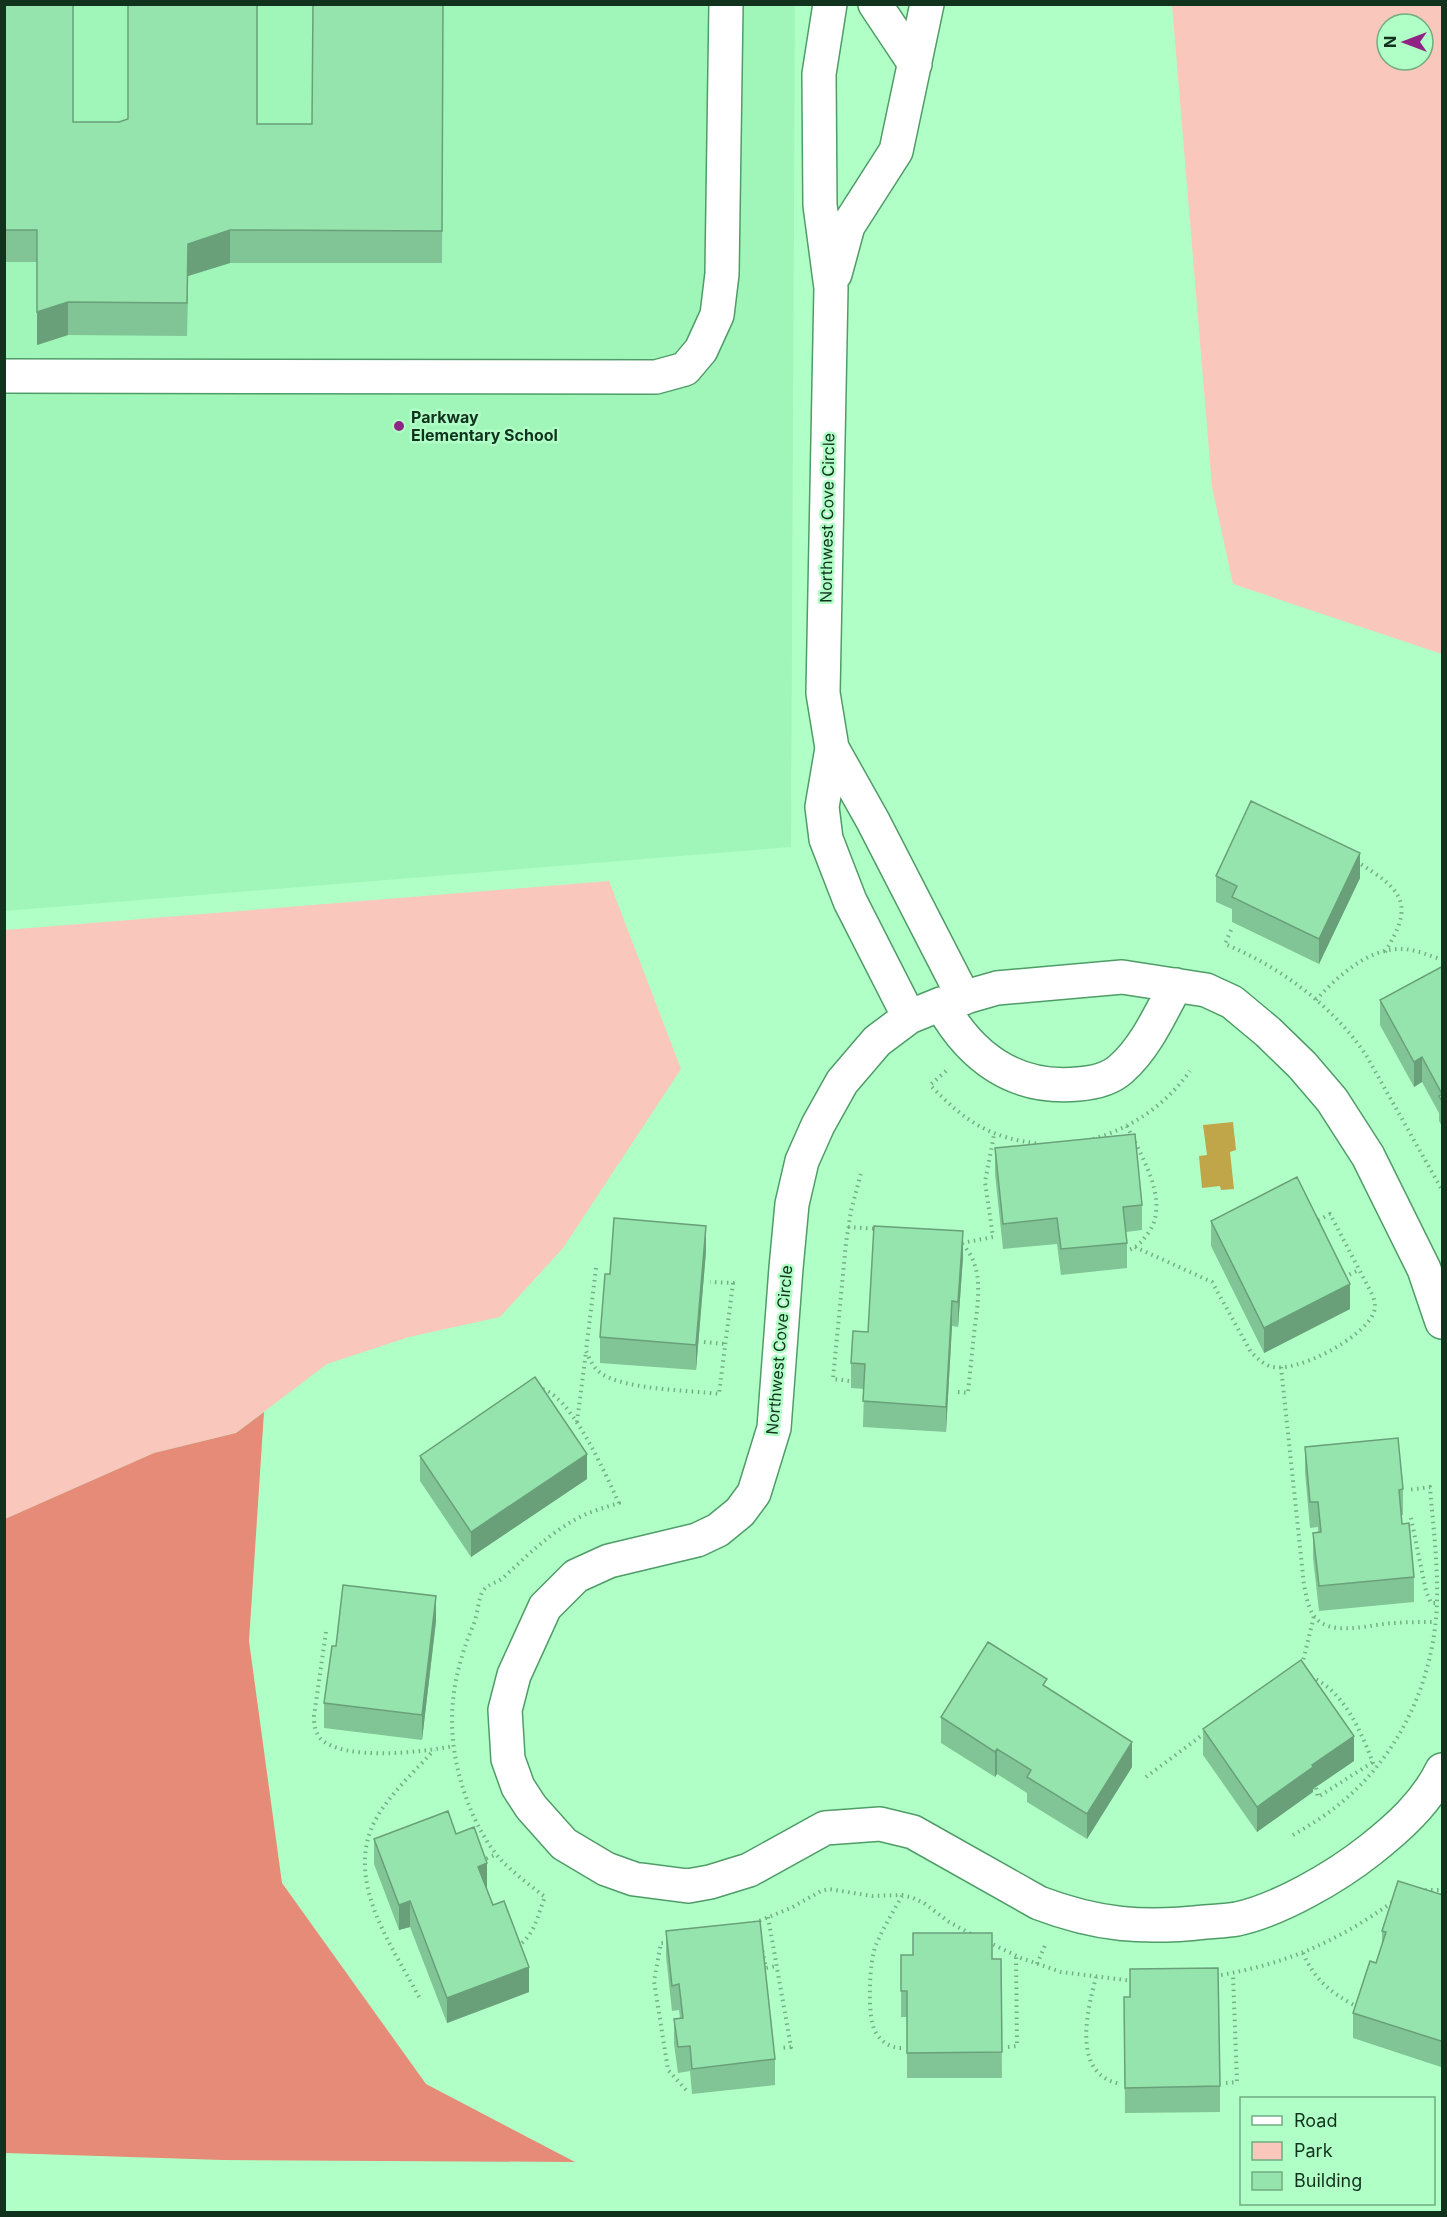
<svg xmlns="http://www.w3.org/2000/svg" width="1447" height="2217" viewBox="0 0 1447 2217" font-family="Inter,sans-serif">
	<rect width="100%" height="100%" fill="#b0ffc6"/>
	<!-- built -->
	<path fill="#9ff6b8" d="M5,5H795L791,847L5,911Z"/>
	<!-- green -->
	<path fill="#f9c7bb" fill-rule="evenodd" d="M1172,5H1442V654L1233,584L1212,487ZM1387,24H1423V60H1387Z
		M609,881L681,1069L563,1248L500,1317L409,1337L327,1364L236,1433L154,1453L5,1519V930Z"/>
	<!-- forest -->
	<path fill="#e68b78" d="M264,1412L249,1641L282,1883L426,2084L575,2162L223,2160L5,2153V1519L154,1453L236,1433Z"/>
	<!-- water -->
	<path fill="#c0a549" d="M1233,1122L1236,1150L1230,1152L1234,1189L1221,1190L1220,1186L1202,1188L1199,1156L1207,1155L1203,1125Z"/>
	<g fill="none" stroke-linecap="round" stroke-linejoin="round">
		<!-- minor casing -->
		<g stroke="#4f9c68" stroke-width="36">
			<path id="minor" d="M830,4L819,74L820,205L831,288L823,693L832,748L822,807L826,839L850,901L909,1017
				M875,4L915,64
				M835,274L848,226L896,151L927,4
				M4,376L656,377L685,369L701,350L717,315L722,274L726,4
				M832,748L873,821L964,998
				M941,1004C971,1058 1015,1090 1078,1084C1092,1083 1110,1079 1121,1069C1146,1047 1160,1014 1176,985
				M1442,1322L1424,1269L1368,1156L1332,1100L1302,1065L1268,1032L1232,1002L1206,990L1122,977L997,988L941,1004L909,1017L877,1041L842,1082L818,1125L802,1161L792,1204L786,1268L774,1428L754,1493L740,1512L718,1530L697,1540L609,1561L576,1576L545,1607L514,1675L505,1710L508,1759L518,1787L531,1807L564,1844L606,1869L634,1879L688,1886L710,1882L749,1870L825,1828L880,1824L913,1832L1039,1903C1097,1925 1143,1929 1205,1922C1215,1921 1226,1921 1237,1919C1279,1910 1336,1877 1370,1850C1398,1828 1426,1803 1442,1770"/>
		</g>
		<!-- path -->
		<path stroke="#73b085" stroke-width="4" stroke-dasharray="1.5 4.5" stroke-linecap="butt" d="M1356,861C1400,889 1417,901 1385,952
			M1231,930L1225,944C1280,967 1332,1005 1366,1055L1442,1190
			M1316,1000C1337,977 1365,951 1397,949C1412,948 1429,955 1442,960
			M946,1071L930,1085C966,1122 989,1138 1041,1144
			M1127,1126C1141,1156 1170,1200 1149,1232C1143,1240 1139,1246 1129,1250
			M1093,1139C1134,1127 1165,1105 1190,1071
			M848,1227L878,1229
			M962,1243L993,1237L985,1182L994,1135
			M1135,1247L1212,1282L1251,1352C1257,1358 1262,1363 1269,1366C1295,1375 1363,1338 1373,1314C1376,1308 1375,1303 1373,1296L1330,1214L1315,1222
			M596,1268L586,1351C590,1360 594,1369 602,1374C627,1390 689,1390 719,1394L733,1283L710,1282
			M1344,1277L1359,1270
			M704,1342L725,1344
			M1281,1367L1304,1585C1307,1598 1308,1613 1320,1622C1339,1635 1373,1624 1394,1623C1408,1622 1422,1622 1436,1622
			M849,1381L833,1379L846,1243L851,1211L861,1173
			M958,1392L968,1393C970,1373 972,1353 974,1333C978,1301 986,1265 959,1241
			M577,1422L586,1352
			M1411,1518L1426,1591L1431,1603H1437
			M326,1632L314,1716C314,1724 315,1732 320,1738C342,1762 424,1752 453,1746
			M1302,1665L1314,1616
			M1311,1677C1345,1691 1363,1736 1375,1768
			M1146,1777L1205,1733
			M1316,1788L1318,1797L1373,1762
			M1293,1835C1310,1825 1327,1815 1342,1802C1401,1753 1435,1678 1437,1601C1438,1563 1433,1525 1430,1487L1408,1490
			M481,1861L497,1854
			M1419,1890H1442
			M768,1917L791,2047L781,2048
			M754,1923L791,1908L821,1891L829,1889L872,1896L902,1895L913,1898L924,1903L949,1922L973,1935
			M988,1942L1021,1958L1061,1972L1133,1981
			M522,1943C536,1931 538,1913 545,1897C531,1886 516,1875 503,1862C488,1846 476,1824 468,1803C445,1741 447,1687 473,1626C478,1615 478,1598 483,1591C488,1583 499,1583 505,1576C530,1553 553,1530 584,1515C595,1510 607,1507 619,1503C606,1476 570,1391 538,1388
			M669,1943H661L654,1981L668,2070L687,2091
			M761,1945L766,1968L777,1966
			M1303,1953C1314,1979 1330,1992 1354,2005
			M1037,1964L1046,1943
			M1215,1976C1286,1964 1335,1943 1394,1901
			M1096,1977C1087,2012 1071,2075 1121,2084
			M419,1997C391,1944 342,1878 377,1817C391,1793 415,1771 434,1750
			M1008,2047L1017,2046L1016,1955
			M901,2048C890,2048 880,2041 875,2031C867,2016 869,1961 876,1945C883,1928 893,1912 902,1896
			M1226,2083L1237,2082L1233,1974"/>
		<!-- minor -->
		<use href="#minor" stroke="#fff" stroke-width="33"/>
	</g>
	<!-- wall -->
	<path fill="#81c495" d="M4,4L73,122H119L128,119L257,124H312L443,4L442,263H230L188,276L187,336L68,335L37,345V262H4Z
		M1216,876L1360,878L1319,964L1232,922V909L1216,902Z
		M1443,966V1128L1439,1121V1113L1422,1082L1414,1087L1380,1025V1000Z
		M995,1148L1142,1205V1230L1126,1232L1127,1243V1268L1061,1275L1057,1244L1003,1249L995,1174Z
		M1211,1221L1350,1309L1264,1353L1211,1246Z
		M706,1251L696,1370L600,1363V1337L610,1274Z
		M963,1257L958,1327L952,1326L946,1432L863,1427L864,1389L851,1388V1363Z
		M1305,1447L1403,1489V1515H1401L1402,1524L1414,1577V1602L1319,1611L1313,1558V1533L1318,1532V1527L1310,1528L1305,1472Z
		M420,1456L587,1479L471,1557L420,1481Z
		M436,1621L422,1740L324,1728V1703L336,1646Z
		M1047,1688L1132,1767L1087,1839L1027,1802V1793L997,1774L995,1777L941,1743V1717Z
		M1203,1729L1354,1761L1313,1789V1792L1257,1832L1203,1755Z
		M456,1834L487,1889L493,1905L529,1992L447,2023L410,1927L399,1930L374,1864V1839Z
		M1443,1895V2062L1441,2067L1353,2038V2013L1376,1963L1382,1944V1931Z
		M666,1931L775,2059V2085L692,2094L690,2071L678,2073L674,2044V2019L680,2018L679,2010L672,2011L666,1956Z
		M901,1955L1001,1959L1002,2078H907V2017H901Z
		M1130,1969L1220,2086V2112L1125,2113L1124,1997H1130Z"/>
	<!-- shaded-wall -->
	<path fill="#69a079" d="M230,230V263L188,276L187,336L188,244Z
		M68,302V335L37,345V312Z
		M1360,853V878L1319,964V939Z
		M1422,1057V1082L1414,1087V1062Z
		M706,1226V1251L696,1370V1345Z
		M963,1231V1257L958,1327V1302Z
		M1350,1284V1309L1264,1353V1328Z
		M952,1301V1326L946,1432V1407Z
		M587,1454V1479L471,1557V1532Z
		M436,1596V1621L422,1740V1715Z
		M1354,1736V1761L1313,1789V1792L1257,1832V1807L1312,1765Z
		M1132,1742V1767L1087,1839V1814Z
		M997,1749V1774L995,1777V1752Z
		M487,1863V1889L478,1892V1867Z
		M410,1901V1927L399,1930V1905Z
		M529,1967V1992L447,2023V1998Z
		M1443,2037V2062L1441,2067V2041Z"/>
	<!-- building -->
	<path fill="#96e4ad" stroke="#69a079" stroke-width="1.5" d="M4,4H73V122H119L128,119V4H257V124H312L313,4H443L442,231L230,230L188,244L187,303L68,302L37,312V230H4Z
		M1251,801L1360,853L1319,939L1232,897L1237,886L1216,876Z
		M1443,966V1103L1439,1096L1442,1094L1422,1057L1414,1062L1380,1000Z
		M1135,1134L1142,1205L1123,1207L1127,1243L1061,1249L1057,1218L1003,1224L995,1148Z
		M1297,1177L1350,1284L1264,1328L1211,1221Z
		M614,1218L706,1226L696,1345L600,1337L605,1274H610Z
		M874,1226L963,1231L958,1302L952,1301L946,1407L863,1401L865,1364L851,1363L853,1331L868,1332Z
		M535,1377L587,1454L471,1532L420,1456Z
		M1398,1438L1403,1489L1399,1490L1402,1524L1409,1523L1414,1577L1319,1586L1313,1533L1321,1532L1318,1502H1310L1305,1447Z
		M343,1585L436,1596L422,1715L324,1703L332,1646H336Z
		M988,1642L1047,1679L1043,1685L1132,1742L1087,1814L1027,1777L1031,1770L997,1749L995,1752L941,1717Z
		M1301,1660L1354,1736L1312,1765L1313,1767L1257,1807L1203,1729Z
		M448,1811L456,1834L474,1827L487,1863L478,1867L493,1905L504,1901L529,1967L447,1998L410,1901L399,1905L374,1839Z
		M1398,1881L1443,1895V2037L1441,2041L1353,2013L1370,1961L1376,1963L1386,1932L1382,1931Z
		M760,1921L775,2059L692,2069L690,2046L678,2047L674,2019L683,2018L679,1984L672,1986L666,1931Z
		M913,1933H992V1959H1001L1002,2052L907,2053V1991H901V1955H913Z
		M1218,1968L1220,2086L1125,2088L1124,1997H1130V1969Z"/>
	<!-- markers -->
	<circle fill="#912385" stroke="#b0ffc6" stroke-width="2" cx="399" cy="426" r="6"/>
	<g text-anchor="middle" stroke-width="5" stroke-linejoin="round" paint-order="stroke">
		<!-- poi labels -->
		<g font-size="16" font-weight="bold" fill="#11321d" stroke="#b0ffc6" text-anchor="start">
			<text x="411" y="423">Parkway<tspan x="411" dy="18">Elementary School</tspan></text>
		</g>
		<!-- street labels -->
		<g font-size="16" fill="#11321d" stroke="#b0ffc6">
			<text transform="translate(827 518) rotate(-89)" y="6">Northwest Cove Circle</text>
			<text transform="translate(779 1350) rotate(-85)" y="6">Northwest Cove Circle</text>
		</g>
	</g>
	<!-- border -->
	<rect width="1447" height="2217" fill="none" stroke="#11321d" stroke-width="12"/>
	<!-- legend -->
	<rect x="1240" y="2097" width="195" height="108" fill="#b0ffc6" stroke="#70ad82" stroke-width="1.5"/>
	<rect x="1252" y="2116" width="30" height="9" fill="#ffffff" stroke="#70ad82" stroke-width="1.5"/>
	<text x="1294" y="2127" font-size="18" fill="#11321d">Road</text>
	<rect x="1252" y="2142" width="30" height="18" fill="#f9c7bb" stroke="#70ad82" stroke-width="1.5"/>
	<text x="1294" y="2157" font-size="18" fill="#11321d">Park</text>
	<rect x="1252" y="2172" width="30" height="18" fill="#96e4ad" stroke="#70ad82" stroke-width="1.5"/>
	<text x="1294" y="2187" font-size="18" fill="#11321d">Building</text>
	<!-- north arrow -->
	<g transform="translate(1405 42) rotate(270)"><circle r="28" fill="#b0ffc6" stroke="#70ad82" stroke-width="1.5"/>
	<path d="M0-4.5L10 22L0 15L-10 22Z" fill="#912385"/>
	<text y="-9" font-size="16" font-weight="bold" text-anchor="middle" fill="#11321d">N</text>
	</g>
</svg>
